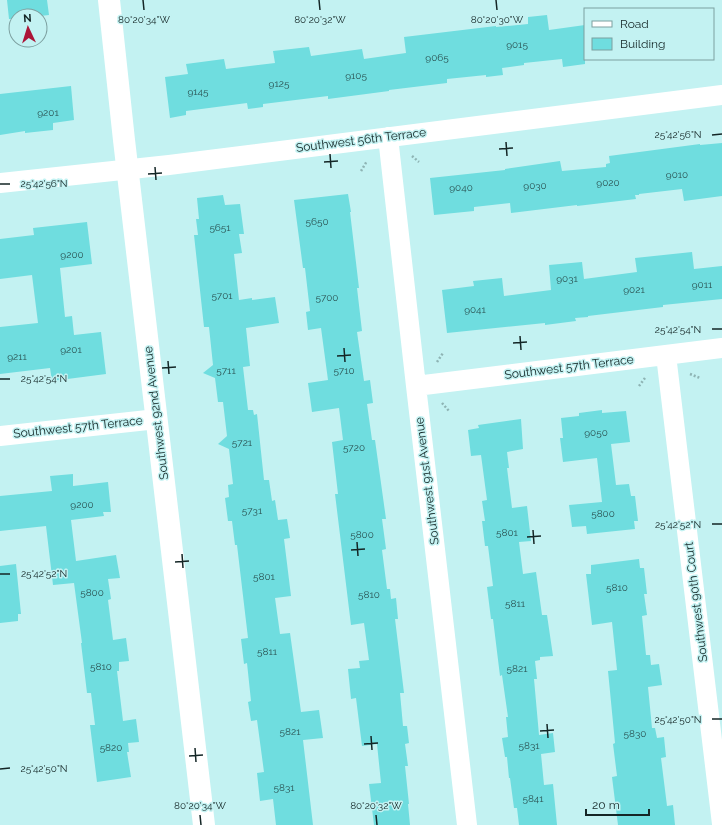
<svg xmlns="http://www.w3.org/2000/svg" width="722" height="825" viewBox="0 0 722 825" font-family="Raleway,sans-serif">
	<rect width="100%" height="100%" fill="#c3f2f2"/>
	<!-- building -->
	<path fill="#6fdddf" d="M7,0H47L49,15L40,16H16V19H9Z
		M547,15L549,30L585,25V64L563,67L562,59L524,63V65L502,68L503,75L486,77V75L447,79V83L389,90V91L328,99V96L263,104V107L248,109L247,103L186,111V115L170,118L165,77L188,74L186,64L224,59L226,69L275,63L273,51L309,47L311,56L362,49L364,59L406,53L404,37L496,26V27L528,24V17Z
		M71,86L74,120L53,123V130L25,133V131L0,135V94Z
		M722,143V196L684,201L682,189L639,194V195H635L636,199L577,206V205L511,213L510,203L474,207V211L434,215L430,178L505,170V169L560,161L562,171L606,167V164L610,163L609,156L700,144V145Z
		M348,194L351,212H350L359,288H357L362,331L357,332L364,381L370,380L373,403L367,404L372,440H375L386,519H382L386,549L382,550L387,589H390L391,599L396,598L398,619H395L404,693H400L403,726H407L409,743L405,744L408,766H405L409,804H408L410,825H374L369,784L381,783L377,744L362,746L356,698L351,699L348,669L360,668L359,661L369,660L364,623L351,625L335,494H338L332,442L343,440L339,408L312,412L308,383L328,380L321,328L308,330L306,312L310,311L305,268H303L294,200Z
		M223,195L225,205L240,204L244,234H239L242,253L234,254L239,300L252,298V300L275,297L279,323L246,328L250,366L243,367L248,410H253L254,415L257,414L264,480H269L272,501L275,500L278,520L287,519L290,538L284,539L291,596L275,598L280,634L290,633L301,712L319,710L323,738L303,740L313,825H276L273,799L260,801L257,773L264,772L257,720L251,721L248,702L251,701L247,663L244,664L241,639L248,638L237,545H235L232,521H228L225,498L229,497L228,485L233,484L229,449L218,444L227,436L223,402H218L215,378L203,373L213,365L209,327H204L194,235H198L196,219H199L197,198Z
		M87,222L92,264L60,268L65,317L72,316L74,335L101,332L106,374L52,381L50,368L0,374V327L38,323L32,275L0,279V239L34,235L33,228Z
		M692,252L694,269L722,266V299L663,305V307L588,316V317L575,318L576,321L545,325V323L447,333L442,290L474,286L473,281L502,278L504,296L551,290L549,265L582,262L584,279L637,272L635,258Z
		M602,410V413L626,411L630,442L611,444L616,485L629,484L631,496H635L638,521H634L635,529L587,534L586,526L572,527L569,505L602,502L597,458L563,462L560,438H563L561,418L579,416V413Z
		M521,419L523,449L507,452L509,468H507L512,508L527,506L531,541L519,542L523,574L536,572L542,615H547L553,656L540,657V660L535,661L537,679H534L539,735L553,733L555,752L541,754L544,785L553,784L557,825H519L517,808H514L510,778H509L507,757H505L502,738L508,737L506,717H508L502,675L500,676L493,619H491L487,587L493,586L488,546H485L482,521H485L482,501L487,500L481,455L471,456L468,430L479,428L478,425Z
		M73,474V486L108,482L111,512H103L104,516L71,520L76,561L116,555L120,578L108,579L111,599L108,600L113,640L126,638L129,661L119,662V671H117L123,721L136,719L139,742L128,743L129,752H127L131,777L97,782L90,725H95L91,693H87L81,643H82L74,583L53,585L46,526L0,531V496L52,491L50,476Z
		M639,559L640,568H644L647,594H644L647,615L642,616L646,655H650L651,665L659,664L662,685L648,687L652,728H655L657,738L664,737L666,757L661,758L667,806L673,805L675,825H618L612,777L617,776L613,744L615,743L608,671L617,670L612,622L592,625L586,574H591V565Z
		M16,564L21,614H18V621L0,623V566Z"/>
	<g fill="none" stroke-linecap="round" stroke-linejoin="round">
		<!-- path -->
		<path stroke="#8eb4b4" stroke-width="2.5" stroke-dasharray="2 2" stroke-linecap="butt" d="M412,156L419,162
			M361,171L367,161
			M437,362L443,353
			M690,374L700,378
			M639,386L645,378
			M442,403L449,411"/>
		<!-- street -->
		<path stroke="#fff" stroke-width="20" d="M388,137L416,386L467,825
			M0,183L169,165L722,95
			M666,355L722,824
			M416,386L722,348
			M0,436L157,419"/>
		<!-- secondary -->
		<path stroke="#fff" stroke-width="22" d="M109,0L124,140L204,825"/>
	</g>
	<!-- ticks -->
	<path fill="none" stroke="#142626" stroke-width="1.5" d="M143,0L144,10M319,0L320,10M496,0L497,10M712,135L722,134M506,142L507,156M499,149L513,148M330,154L331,168M324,162L338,161M155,167L156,180M148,174L162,173M0,184H10M712,329H722M520,336L521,350M513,343L527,342M344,348L345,362M337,356L351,355M168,361L169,374M162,368L176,367M0,379H10M712,524H722M533,530L534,544M527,537L541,536M357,542L358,556M351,550L365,549M182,554L183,568M175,562L189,561M0,574H10M712,719H722M547,724L548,738M540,731L554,730M371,736L372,750M364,744L378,743M195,748L196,762M189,756L203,755M0,769L10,768M200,815L201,825M376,815L377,825"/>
	<g text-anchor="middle" stroke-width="3" stroke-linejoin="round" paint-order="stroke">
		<!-- number labels -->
		<g font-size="10" fill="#2b5454">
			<text x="517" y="48">9015</text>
			<text x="437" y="61">9065</text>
			<text x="356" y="79">9105</text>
			<text x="279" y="87">9125</text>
			<text x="198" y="95">9145</text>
			<text x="48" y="116">9201</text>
			<text x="677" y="178">9010</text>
			<text x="608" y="186">9020</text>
			<text x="535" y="189">9030</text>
			<text x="461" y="191">9040</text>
			<text x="317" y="225">5650</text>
			<text x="220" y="231">5651</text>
			<text x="72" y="258">9200</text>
			<text x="567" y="282">9031</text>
			<text x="702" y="288">9011</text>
			<text x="634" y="293">9021</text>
			<text x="222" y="299">5701</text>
			<text x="327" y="301">5700</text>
			<text x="475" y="313">9041</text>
			<text x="71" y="353">9201</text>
			<text x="17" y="360">9211</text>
			<text x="226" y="374">5711</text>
			<text x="344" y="374">5710</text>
			<text x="596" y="436">9050</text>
			<text x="242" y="446">5721</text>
			<text x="354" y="451">5720</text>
			<text x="82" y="508">9200</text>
			<text x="252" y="514">5731</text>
			<text x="603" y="517">5800</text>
			<text x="507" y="536">5801</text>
			<text x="362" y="538">5800</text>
			<text x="264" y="580">5801</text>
			<text x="617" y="591">5810</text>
			<text x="92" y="596">5800</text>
			<text x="369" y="598">5810</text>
			<text x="515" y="607">5811</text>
			<text x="267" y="655">5811</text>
			<text x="101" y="670">5810</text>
			<text x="517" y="672">5821</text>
			<text x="290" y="735">5821</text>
			<text x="635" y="737">5830</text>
			<text x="529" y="749">5831</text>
			<text x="111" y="751">5820</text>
			<text x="284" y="791">5831</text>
			<text x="533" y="802">5841</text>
		</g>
		<!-- street labels -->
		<g font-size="12" fill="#142626" stroke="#c3f2f2">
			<text transform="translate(361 140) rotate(-7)" y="4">Southwest 56th Terrace</text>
			<text transform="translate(569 367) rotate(-7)" y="4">Southwest 57th Terrace</text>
			<text transform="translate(156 413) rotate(-97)" y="4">Southwest 92nd Avenue</text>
			<text transform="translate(78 427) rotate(-6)" y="4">Southwest 57th Terrace</text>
			<text transform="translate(427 481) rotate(-97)" y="4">Southwest 91st Avenue</text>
			<text transform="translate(696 602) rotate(-97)" y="4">Southwest 90th Court</text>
		</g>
	</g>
	<g font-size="10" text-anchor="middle" fill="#142626" stroke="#c3f2f2" stroke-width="3" stroke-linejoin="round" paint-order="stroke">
		<text x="144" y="23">80°20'34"W</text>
		<text x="320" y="23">80°20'32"W</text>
		<text x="497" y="23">80°20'30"W</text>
		<text x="678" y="138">25°42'56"N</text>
		<text x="44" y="187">25°42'56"N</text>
		<text x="678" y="333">25°42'54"N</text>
		<text x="44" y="382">25°42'54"N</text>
		<text x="678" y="528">25°42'52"N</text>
		<text x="44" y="577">25°42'52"N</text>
		<text x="678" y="723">25°42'50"N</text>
		<text x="44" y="772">25°42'50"N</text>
		<text x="200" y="809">80°20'34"W</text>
		<text x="376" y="809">80°20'32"W</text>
	</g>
	<!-- legend -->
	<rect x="584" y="8" width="130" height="52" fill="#c3f2f2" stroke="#7da0a0"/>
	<rect x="592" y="21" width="20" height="6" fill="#ffffff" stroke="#7da0a0"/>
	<text x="620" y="28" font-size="12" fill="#142626">Road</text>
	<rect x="592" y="38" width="20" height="12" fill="#6fdddf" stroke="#7da0a0"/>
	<text x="620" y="48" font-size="12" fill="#142626">Building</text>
	<!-- north arrow -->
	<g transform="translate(28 28) rotate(356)"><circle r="19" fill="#c3f2f2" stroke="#7da0a0"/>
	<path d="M0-3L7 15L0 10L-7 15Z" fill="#ab1537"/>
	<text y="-6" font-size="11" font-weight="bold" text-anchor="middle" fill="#142626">N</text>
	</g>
	<!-- scale -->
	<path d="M586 809v6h63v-6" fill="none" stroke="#142626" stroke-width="2"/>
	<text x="592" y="809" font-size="12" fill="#142626" stroke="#c3f2f2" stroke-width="3" paint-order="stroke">20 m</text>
</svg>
